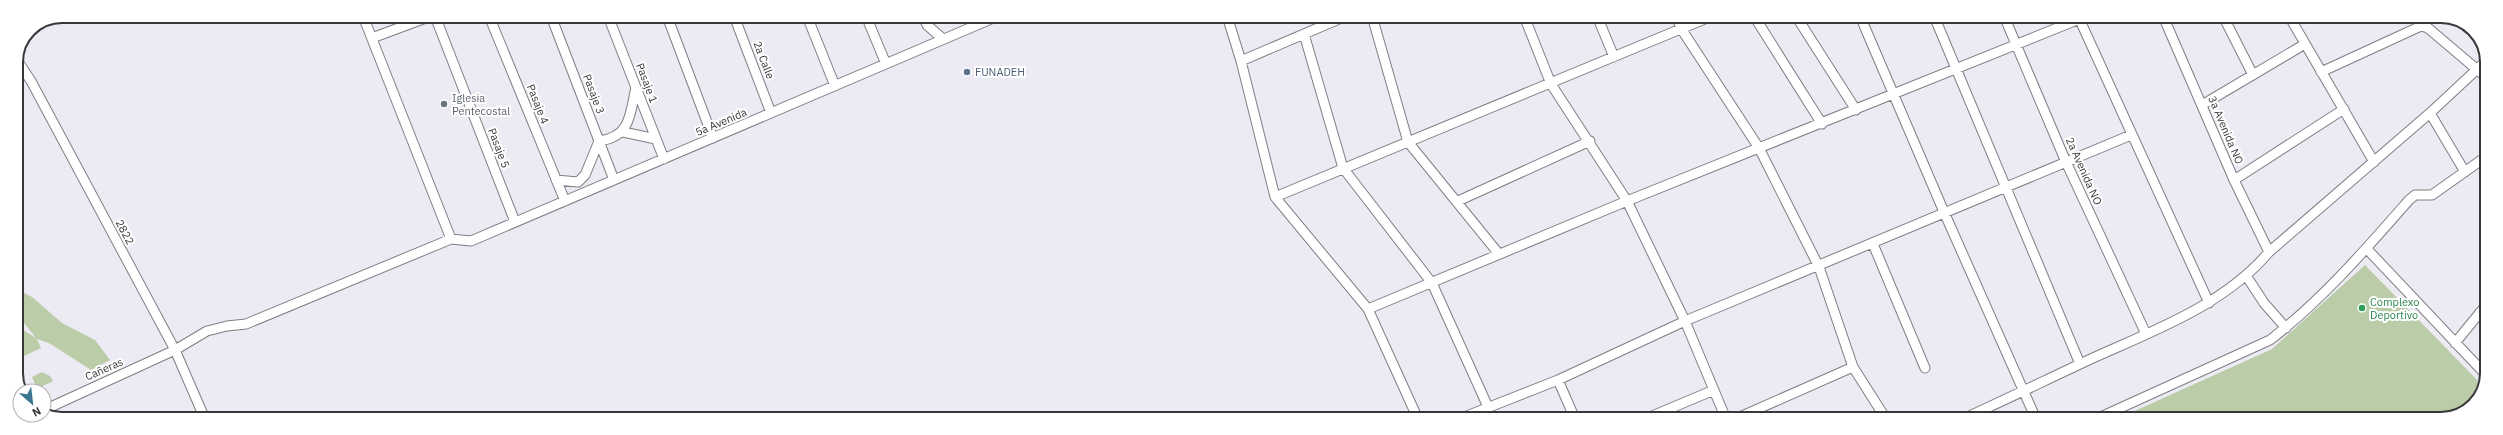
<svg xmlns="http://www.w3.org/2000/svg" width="2503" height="435" viewBox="0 0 2503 435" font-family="'IBM Plex Sans',sans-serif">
	<rect width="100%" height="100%" fill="#ecebf3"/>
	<!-- green -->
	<path fill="#bbcda8" d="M2365,265L2483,386L2471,408L2441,419L2435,414L2428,419H2117L2272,349Z
		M16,289L32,297L62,323L95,340L110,360L91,370L49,343L37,339L41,348L22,357L21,343L16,340L18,327L36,338L16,313Z
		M42,372L50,376L53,381L37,389L32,377Z"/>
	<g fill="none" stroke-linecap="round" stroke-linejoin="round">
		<!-- street casing -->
		<g stroke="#7f7e85" stroke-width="11">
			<path id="street" d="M363,16L451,239
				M435,16L515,222
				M489,16L565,201
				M551,16L614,180
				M608,16L664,159
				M667,16L713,138
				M734,16L771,113
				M807,16L835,86
				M866,16L886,64
				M923,16L927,25L943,39
				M1227,16L1241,61L1275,197L1368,309L1418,419
				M1372,16L1408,142L1499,254
				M1524,16L1551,84L1627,201L1685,321L1726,419
				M1597,16L1614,57
				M1676,16L1682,30L1759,148L1819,267L1853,367L1886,419
				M1754,16L1822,124
				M1796,16L1856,110
				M1860,16L1944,212L2036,419
				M1934,16L2080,364
				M2004,16L2066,162L2146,334
				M2078,16L2209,303
				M2163,16L2234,180L2269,252
				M2223,16L2253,75
				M2289,16L2374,162
				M1304,34L1343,168L1432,283L1488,407
				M372,38L431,16
				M17,60L31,81L175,350L205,419
				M1241,61L1346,16
				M2321,72L2421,26L2428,28L2487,78
				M2202,105L2305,44
				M2430,113L2465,172
				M623,132L656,139
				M556,180L578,182L585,175L599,141C631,137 630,114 636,87
				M2234,180L2344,109
				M1275,197L1712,16
				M1458,201L1590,141
				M1873,244L1925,368
				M2367,249L2487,376
				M2247,277L2264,303L2286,328
				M1368,309L1627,201L2087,16
				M2455,343L2487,304
				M1558,380L1575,419
				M44,410L175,350L207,331L227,326L246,324L451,239L471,241L998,16
				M1459,419L1558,380L1685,321L2131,135
				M1645,419L1714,390
				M1735,419L1853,367
				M1963,419C2007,399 2050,378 2093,358C2155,330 2224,305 2269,252L2430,113L2487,60
				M2096,419L2270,340C2322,300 2366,249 2409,200L2415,195H2432L2487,156"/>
		</g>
		<!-- street -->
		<use href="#street" stroke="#fff" stroke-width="9"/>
	</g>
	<!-- markers -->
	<circle fill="#5c6f8a" stroke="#fff" stroke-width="1.5" cx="967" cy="72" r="4"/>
	<circle fill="#6b7280" stroke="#fff" stroke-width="1.5" cx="444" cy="104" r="4"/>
	<circle fill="#2e9e5b" stroke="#fff" stroke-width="1.5" cx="2362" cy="308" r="4"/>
	<g text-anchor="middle" stroke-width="4" stroke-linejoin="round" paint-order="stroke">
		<!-- street labels -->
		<g font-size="11" fill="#37373a" stroke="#fff">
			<text transform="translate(764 60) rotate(69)" y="4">2a Calle</text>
			<text transform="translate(647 83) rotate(69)" y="4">Pasaje 1</text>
			<text transform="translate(594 94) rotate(69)" y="4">Pasaje 3</text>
			<text transform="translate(538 104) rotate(68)" y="4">Pasaje 4</text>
			<text transform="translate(721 122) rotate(-23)" y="4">5a Avenida</text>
			<text transform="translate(2226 130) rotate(67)" y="4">3a Avenida NO</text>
			<text transform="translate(499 148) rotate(69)" y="4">Pasaje 5</text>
			<text transform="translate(2084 171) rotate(66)" y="4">2a Avenida NO</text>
			<text transform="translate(125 232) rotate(62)" y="4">2822</text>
			<text transform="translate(104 369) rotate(-24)" y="4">Cañeras</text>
		</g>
		<!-- service labels -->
		<g font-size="11" fill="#4e5e75" stroke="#fff" text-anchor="start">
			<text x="975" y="76">FUNADEH</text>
		</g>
		<!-- worship labels -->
		<g font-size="11" fill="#5b616d" stroke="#fff" text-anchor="start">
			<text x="452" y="102">Iglesia<tspan x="452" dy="13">Pentecostal</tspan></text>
		</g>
		<!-- leisure labels -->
		<g font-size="11" fill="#27864d" stroke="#fff" text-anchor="start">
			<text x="2370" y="306">Complexo<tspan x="2370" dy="13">Deportivo</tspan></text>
		</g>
	</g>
	<!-- crop -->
	<path d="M0 0H2503V435H0ZM62 23H2441A39 39 0 0 1 2480 62V373A39 39 0 0 1 2441 412H62A39 39 0 0 1 23 373V62A39 39 0 0 1 62 23Z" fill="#fff" fill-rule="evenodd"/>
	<path fill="none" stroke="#37373a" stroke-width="2" d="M62 23H2441A39 39 0 0 1 2480 62V373A39 39 0 0 1 2441 412H62A39 39 0 0 1 23 373V62A39 39 0 0 1 62 23Z"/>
	<!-- north arrow -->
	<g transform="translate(32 403) rotate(152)"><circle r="19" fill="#ffffff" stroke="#afafb0"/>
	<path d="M0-3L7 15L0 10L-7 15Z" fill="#3b748d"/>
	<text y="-6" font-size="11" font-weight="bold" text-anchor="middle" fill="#37373a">N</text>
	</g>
</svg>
